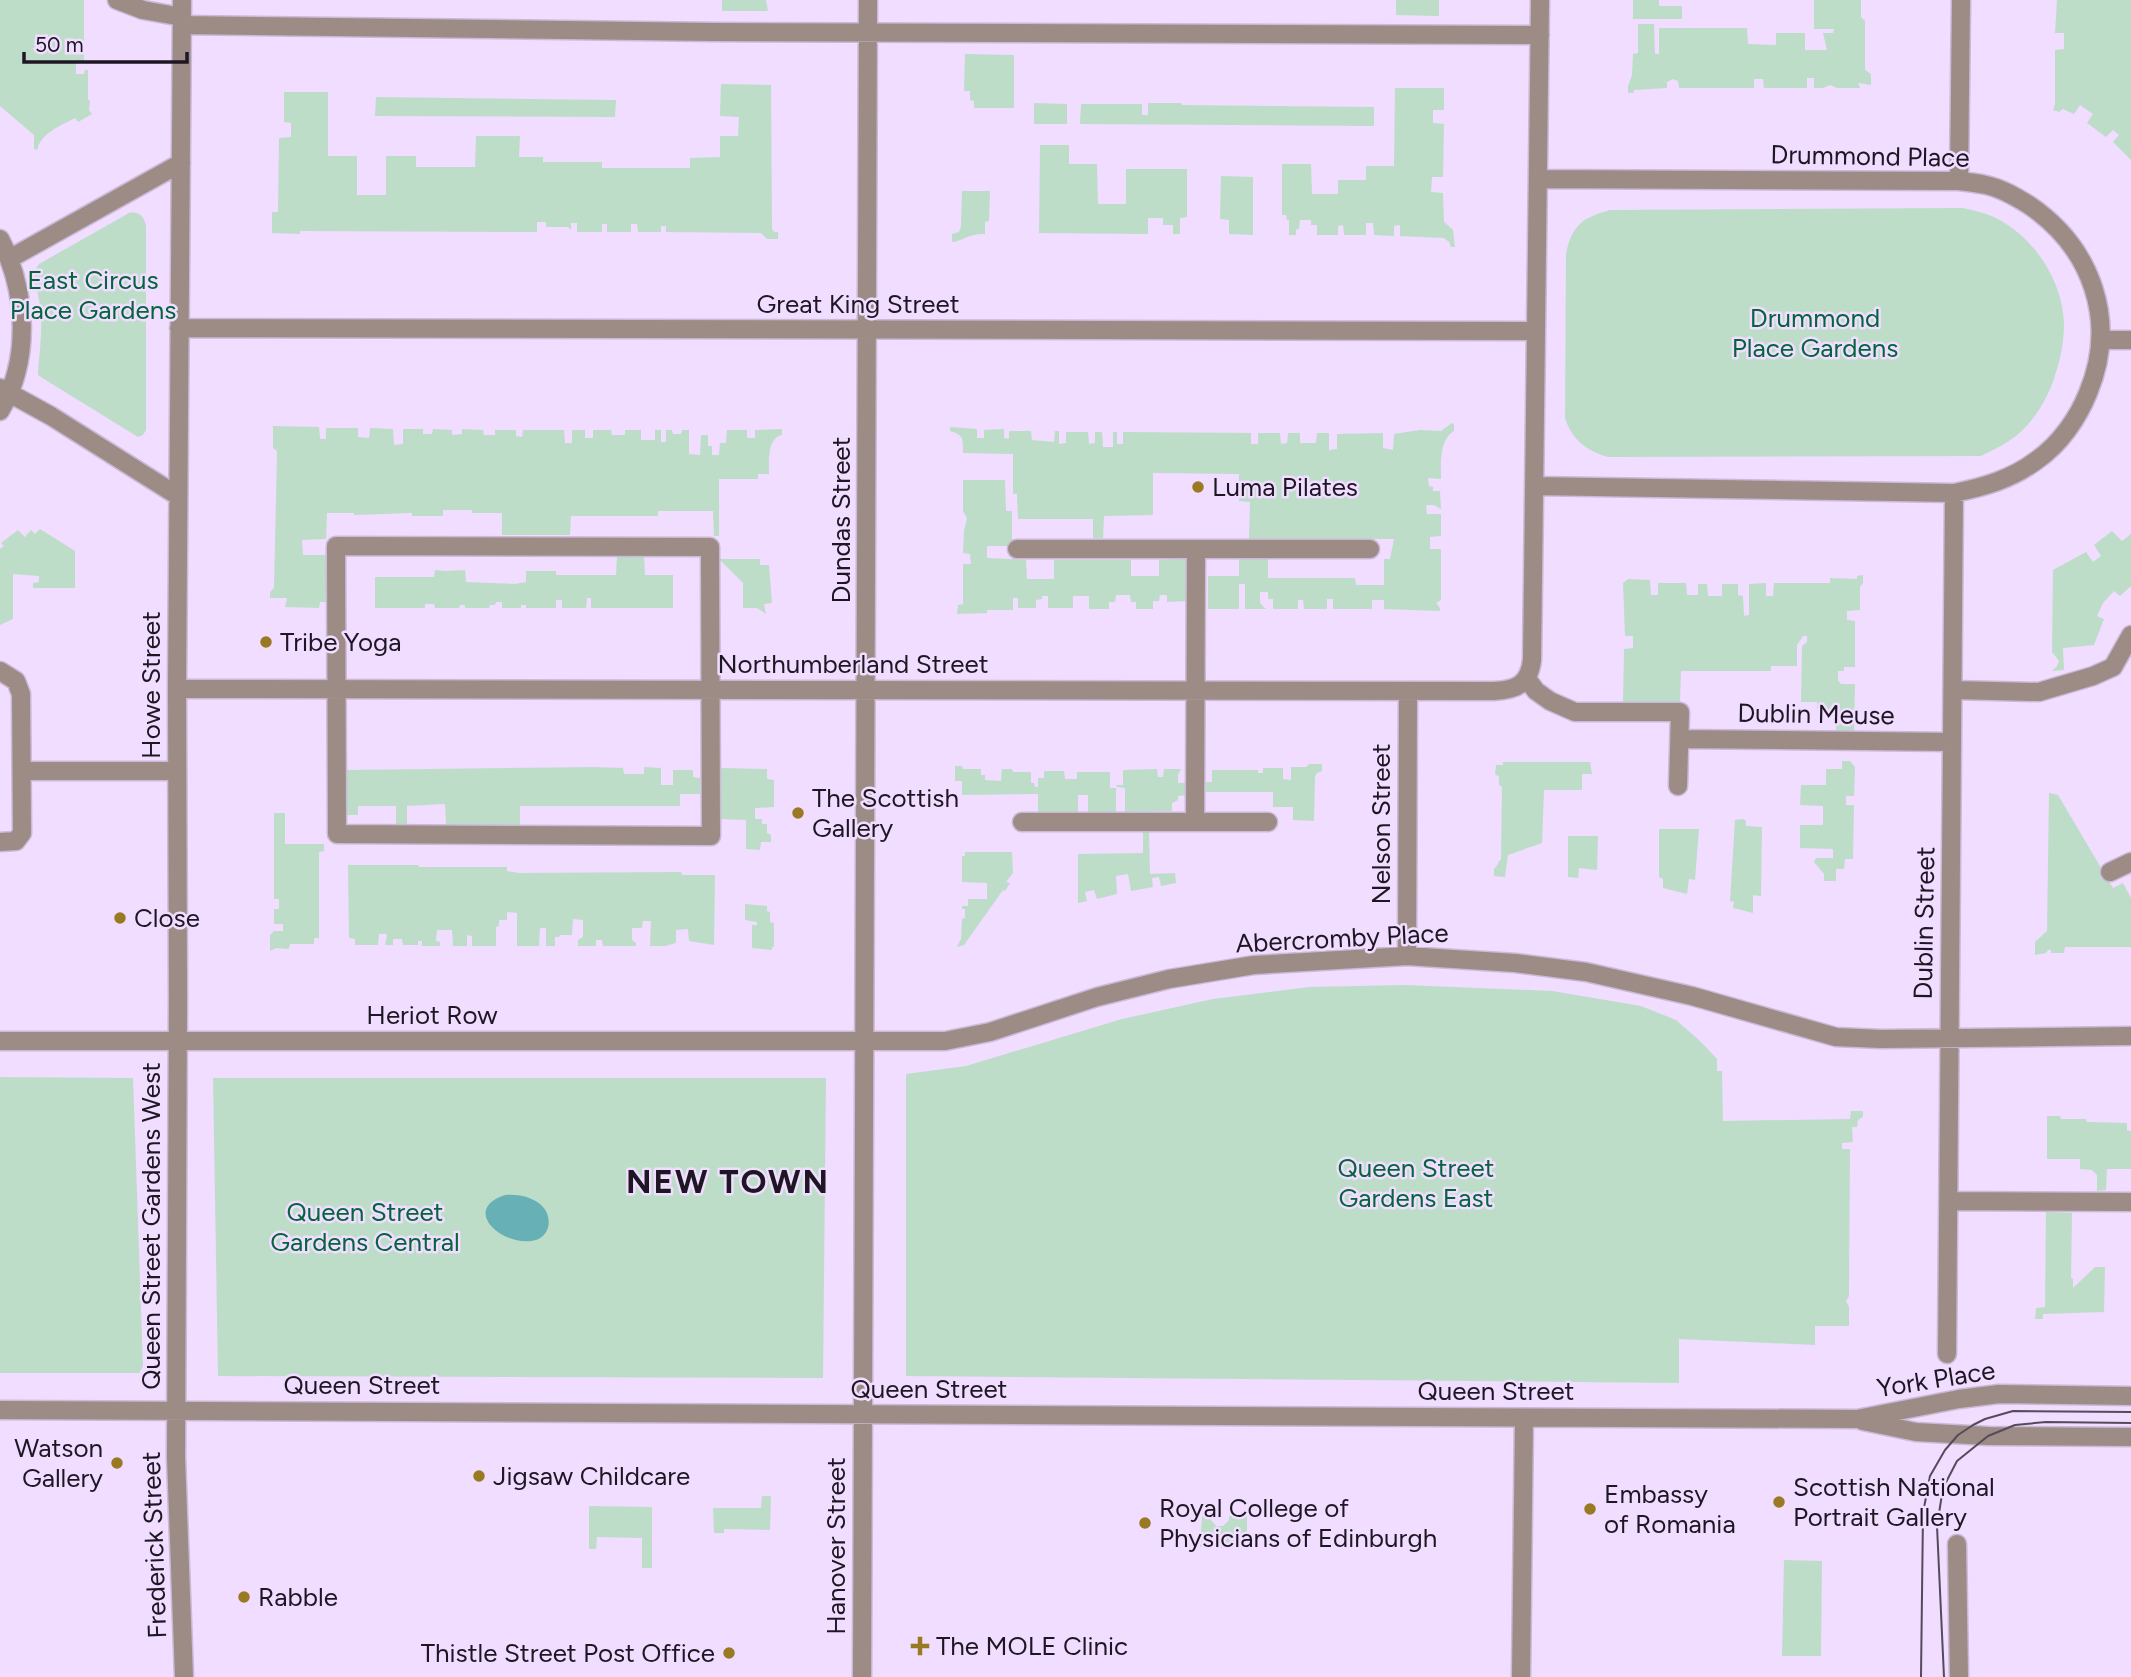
<svg xmlns="http://www.w3.org/2000/svg" width="2131" height="1677" viewBox="0 0 2131 1677" font-family="Figtree,sans-serif">
	<rect width="100%" height="100%" fill="#f0ddff"/>
	<!-- green -->
	<path fill="#bdddc9" d="M0,0H84V61L76,62V74H84L85,70H88V100H90L89,110L92,114L78,122L75,118C60,126 41,133 37,150L34,149V135L0,106Z
		M722,0H766L768,11H722Z
		M1396,0H1439V16L1396,15Z
		M1633,0H1659V6H1682V19H1633Z
		M1814,0H1861V17L1865,21V70L1871,74V85L1858,83L1860,88H1837L1830,85L1823,88H1814V78H1807V88H1764L1763,79H1754V88H1679L1678,81L1673,79L1667,82V88L1634,90L1633,93H1628V86L1632,75L1633,54L1638,53V24H1654L1655,54H1659V28H1747L1748,44L1776,45V33H1805V50H1827L1823,33H1833L1834,29H1814Z
		M2057,0H2131V160L2113,142L2119,135L2113,130L2106,137L2087,123L2093,114L2080,105L2074,114L2063,109L2059,112L2053,110L2055,104V50L2064,49V33H2055Z
		M965,54L1014,55V108H974V101L970,100V91H964Z
		M721,84L771,85L772,229L774,232H778V239H767L761,233L666,232V226H661V232H638L637,224H631V232H607V224H602V232H577V223H571V230L568,227H546V222H537V232L300,231V234L272,233V212H278L279,138L291,137V123L284,122V92H328V156H357V195H386V156H416V167H475L476,136H520L519,157H543V162H602V168H690V158L720,157V136H738L739,117L720,116Z
		M1395,88H1444V110H1433V123L1444,124L1443,177H1432L1431,192L1443,193L1444,222L1453,230L1455,247H1451L1449,242L1444,238L1400,236V225L1394,226V236L1374,235L1373,223H1366V235H1344L1343,225L1338,226V235H1317V225H1311V220H1300L1299,229L1296,230V235H1289V220H1287L1286,215H1282V164H1311L1312,194H1338V180H1366V166H1394Z
		M376,97L616,100L615,117L375,116Z
		M1034,103L1067,104V124H1034Z
		M1148,103H1181L1182,105L1374,107V126L1080,124L1081,104H1142V115H1148Z
		M1040,145H1069V164H1097L1098,204H1126V169H1187V217L1180,218V234H1173V225H1163V218H1148V234L1039,233Z
		M1221,176L1253,177V235L1229,234V220L1220,219Z
		M962,191H990L989,221L985,222V234C969,233 961,242 952,242V234L959,232L961,227Z
		M1963,208C1972,210 1981,212 1989,215C2031,232 2063,279 2064,324C2064,340 2061,357 2056,372C2049,398 2032,426 2009,441C2000,447 1990,451 1981,456L1608,457C1587,451 1572,440 1565,418L1566,254C1572,225 1582,218 1610,210Z
		M129,213C139,211 145,217 146,227V430L143,435L138,437L44,379L38,375V372C40,346 44,321 38,295C36,284 31,274 39,264Z
		M1452,423L1454,424V431C1439,440 1441,463 1441,479L1428,478L1429,486L1433,487V491H1440L1441,509L1434,505H1426L1427,514H1441V536L1430,537V549H1441V600L1436,603L1440,608V611L1384,609V600H1372V609H1333V599H1327V609H1304L1303,600H1298V609H1273V599H1268V592H1260V603L1266,609H1245V584H1239V609H1208V576H1239V559H1268V578H1355L1356,585H1384V559H1390L1394,539H1249L1250,502L1239,501V474L1158,473H1153V515L1104,516L1103,538H1093V519H1018L1017,494H1013V454L963,453C963,439 964,435 950,431V427L977,429V438H984V430L1004,429V438L1009,439V431H1031L1032,440L1054,442L1055,431H1059V444L1066,443V432H1088L1089,444L1095,443V432H1102L1103,447H1113V432H1117V444H1123V432L1251,433V444H1258V433H1280L1281,444L1287,443L1288,433H1300V443H1316L1317,433H1329V450L1337,449V434L1383,433V448L1393,450L1394,434L1420,430L1441,431Z
		M273,426L319,427L320,439H326V428H358V437L369,438L370,428L393,429L394,445L403,444V429H423V434H432L433,429L452,430V435L462,434V429L483,430L484,435H495V430H516V436L522,437L523,430H564L565,443H572V430H585V438H593V430H611L612,435H625V430H641V440H655V430H661V442H666V430H672L673,434H681L682,430H689V454L700,455L701,435H708V446H712V455H719L720,443H726L727,430H747V438H755V430L782,429V435C767,438 769,461 769,474H758V479H719V536H714L713,511H658V516H571L570,535H502V513H472V510H443V516H412V513L354,515V513H327L326,539L302,540L303,555H326V602H320L319,608L285,607L287,598H270V592L274,588L277,453V451L273,448Z
		M963,480H1005L1006,511H1012V546H987V558L1026,560L1027,579H1054V560H1131V576H1159V560L1188,559V601L1167,602V595H1160L1159,601H1153V609H1136V602H1131L1130,595H1116L1115,602H1109V609H1089V596H1073V608H1048V596H1042V599L1036,600V608H1018V598H1013V610H987V613L957,614L958,605L963,604V564H971L970,554L963,553L964,531L967,518L963,511Z
		M40,529L75,551V588H33V583L39,582V576L13,574V619L0,625V549L4,546L1,543L18,530L25,537L31,530L35,534Z
		M2112,531L2122,541L2131,534V586L2120,596L2114,591L2103,603L2097,616L2104,619L2094,645L2063,648L2064,670L2052,671L2057,666L2059,661L2052,652L2053,570L2086,552L2093,562L2101,556L2094,545Z
		M617,556H644L645,575H673V608H591V598H587L586,608H562V600H556V608H526V605H521V608H502V602H496L495,605H490L489,608H465V605H460L459,608H435L434,604H425V608H375V577H434L435,570L445,571L465,570L466,582L515,584L526,582V571H556V575H616Z
		M719,559H760V565H769L772,603L764,604L766,614L757,608H743V583Z
		M1863,575V583L1860,587V610L1847,611V620L1855,621V667H1844V671H1838V680L1841,684H1855L1854,732L1836,731V715H1824L1823,709H1817V702H1801L1802,646L1807,642V636H1803L1797,645V666H1771V671H1681L1680,702H1623L1624,649L1633,648V636H1625L1623,583L1628,579L1650,580L1651,595H1658V583H1686L1687,595H1698V584H1707L1708,596H1722V584H1738V595L1743,596L1744,616L1749,615V584L1766,583V596H1773L1774,583H1830V578L1857,579V576Z
		M1842,761H1850L1855,767L1854,796H1846V805H1854L1853,859H1845L1844,869H1836V881H1824V874L1814,862L1816,858H1833V849L1800,848V825H1823V806L1800,805L1801,785H1826V769H1842Z
		M1503,762H1590L1592,774H1582V790H1544L1542,843L1508,855L1505,877L1494,876V869L1498,864L1499,861L1501,860L1502,787L1499,785V777L1495,774L1496,765H1503Z
		M1309,764H1322V771L1317,773L1315,777L1314,821L1293,820V807H1273V792H1206V782H1212V770H1258V773H1263V768H1283V779L1291,780V767H1306Z
		M955,766H962L963,769H981V775H985V780L1001,781L1002,769H1012L1013,772H1031V783H1034L1035,787H1038V778H1044V771H1064L1065,779H1077V772H1110V788H1116V812H1088V795H1078V812H1038V794L962,795V781H955Z
		M594,767L623,768L624,774H644V767L661,768V785H673V770H693V777L700,778V794H680V806H520V825H446L445,804L407,806V825H396V806H358V815H347V770Z
		M719,768L767,769V779L774,780V807L755,808V819H762V824H767V833L771,835V842H761L760,850L746,849V820L719,819Z
		M1157,769L1158,777H1163L1164,769H1181L1178,775V783H1188V795L1178,796V800L1172,803V811L1125,812V788L1117,787L1116,785H1123V770Z
		M2049,793L2058,795L2113,888L2123,883L2131,898V947H2065L2064,953H2051V950H2048L2046,953L2035,955V942L2047,931Z
		M274,813H285V844H324V851L319,852V938H314V944H290L289,949L276,948L270,951V935L274,931H283V924H274V909H279V899H274Z
		M1743,819L1746,821V826L1762,827L1761,896L1753,895V913L1733,908L1734,902L1730,901L1735,820Z
		M1659,829H1699L1695,880L1689,879L1687,894L1663,888V879L1659,877Z
		M1143,832H1149L1150,874L1175,873L1176,883L1161,886L1159,877L1152,878L1153,887L1131,891L1128,874L1116,876L1117,894L1097,899L1094,890L1085,892L1087,901L1078,903V854L1143,853Z
		M1568,836H1598L1597,870L1579,868L1578,878L1568,877Z
		M965,852H1012L1013,873L1006,882L1010,883L1005,891L1003,890L964,945L957,947L961,939L962,919L965,918V909H962V906H968V899H987V883L962,882V856H965Z
		M348,865H418L419,867H507V871L519,873L681,872L682,875H715L714,945L689,941L688,929L676,930V943L665,946H650L651,921H643L642,928H632V940L636,943V946H603L602,940H596V946H578V940L583,937V920L573,919L572,935H560L559,937H555V946H546V928H540L539,946H517V913L507,912V920H499V926L496,927V946H472V936L467,935V946H453L452,930H437L436,941L440,942V946H422V941H418V945H403L402,939H393V945H385L387,934H379L378,945H355V939L349,938Z
		M745,904L767,906V911L770,912V922L774,923V947H772V950L752,948V925H757V922L745,920Z
		M1406,985L1552,991L1641,1006L1676,1020L1699,1040L1717,1059V1071H1722L1723,1121L1850,1119L1851,1111H1863V1117L1858,1120L1857,1127H1852L1853,1142L1842,1143V1149H1850L1849,1285V1296L1846,1301L1849,1307V1326H1815V1345L1679,1339V1383L906,1376V1074L966,1066L1122,1019L1213,999L1309,987Z
		M0,1077L133,1078L143,1366L139,1373H0Z
		M213,1078H826L823,1378L218,1376Z
		M2047,1116H2060L2061,1119H2086L2087,1122L2127,1123V1130L2131,1131V1169H2107L2106,1190L2097,1191V1175L2092,1170L2080,1169V1159H2047Z
		M2046,1212L2072,1213L2071,1278L2073,1279V1288L2095,1267H2105L2104,1312L2043,1314V1319H2035L2036,1308L2045,1307Z
		M762,1496H771L770,1530L724,1529V1533H714L713,1508H761Z
		M589,1506L652,1507V1568H642V1538L597,1537L596,1549H589Z
		M1202,1516H1211V1520L1216,1526H1223L1229,1520V1516H1247V1548L1200,1547Z
		M1784,1560L1822,1561L1821,1656H1782Z"/>
	<!-- water -->
	<path fill="#67b0b5" d="M505,1195C517,1194 531,1196 541,1205C552,1214 552,1235 536,1240C505,1249 459,1210 505,1195Z"/>
	<g fill="none" stroke-linecap="round" stroke-linejoin="round">
		<!-- minor casing -->
		<g stroke="#cab9d7" stroke-width="21">
			<path id="minor" d="M117,0L143,10L182,17
				M182,0L177,689L178,996L176,1457L184,1677
				M182,25L713,32L1540,35
				M1959,181L1961,0
				M0,239C27,291 31,360 0,411
				M9,259L181,163
				M179,328L1536,331
				M2101,340H2131
				M0,388L51,416L178,496
				M1534,486L1954,493C1984,487 2012,479 2037,460C2060,444 2078,418 2088,393C2118,321 2092,248 2029,205C2016,197 2001,188 1986,185C1977,183 1968,182 1959,181L1538,179
				M336,546L710,547L711,836L337,834Z
				M1017,549H1370
				M0,671L16,681L21,694L22,833L16,841L0,842
				M1527,679L1536,691L1550,701L1575,712H1680L1678,786
				M177,689L1494,691C1517,690 1529,684 1532,660L1540,0
				M1953,690L2039,692L2093,676L2113,667L2131,635
				M1680,739L1952,742
				M22,771H177
				M1022,822H1268
				M1195,822L1196,549
				M2110,872L2131,862
				M1407,956L1408,691
				M0,1041H945L990,1032L1097,997L1169,979L1254,965L1407,956L1515,963L1586,972L1692,996L1836,1037L1881,1039L2131,1036
				M1949,1201L2131,1202
				M1947,1354L1954,493
				M0,1410L1857,1419L1959,1399L1999,1394L2131,1396
				M1863,1421L1916,1432L1988,1436L2131,1437
				M1957,1544L1959,1677
				M862,1677L868,0
				M1521,1677L1524,1418"/>
		</g>
		<!-- minor -->
		<use href="#minor" stroke="#9c8c85" stroke-width="18"/>
		<!-- tram -->
		<path stroke="#554b5c" stroke-width="2" d="M1921,1677L1923,1513L1930,1476L1945,1450L1958,1435L1973,1425L1985,1419L2013,1411L2131,1412
			M1944,1677L1937,1526L1943,1488L1957,1461L1988,1436L2015,1425L2046,1422L2131,1423"/>
	</g>
	<!-- markers -->
	<g fill="#9a7923" stroke="#f0ddff" stroke-width="2.5">
		<circle cx="1198" cy="487" r="7"/>
		<circle cx="266" cy="642" r="7"/>
		<circle cx="798" cy="813" r="7"/>
		<circle cx="120" cy="918" r="7"/>
		<circle cx="117" cy="1463" r="7"/>
		<circle cx="479" cy="1476" r="7"/>
		<circle cx="1779" cy="1502" r="7"/>
		<circle cx="1590" cy="1509" r="7"/>
		<circle cx="1145" cy="1523" r="7"/>
		<circle cx="244" cy="1597" r="7"/>
		<path d="M916.5 1635.5h7v7h7v7h-7v7h-7v-7h-7v-7h7z"/>
		<circle cx="729" cy="1653" r="7"/>
	</g>
	<g text-anchor="middle" stroke-width="5" stroke-linejoin="round" paint-order="stroke">
		<!-- street labels -->
		<g font-size="26" fill="#1e1723" stroke="#f0ddff">
			<text transform="translate(1870 156) rotate(1)" y="9">Drummond Place</text>
			<text x="858" y="313">Great King Street</text>
			<text transform="translate(841 520) rotate(-90)" y="9">Dundas Street</text>
			<text x="853" y="673">Northumberland Street</text>
			<text transform="translate(151 685) rotate(-90)" y="9">Howe Street</text>
			<text transform="translate(1816 714) rotate(1)" y="9">Dublin Meuse</text>
			<text transform="translate(1381 824) rotate(-90)" y="9">Nelson Street</text>
			<text transform="translate(1924 923) rotate(-89)" y="9">Dublin Street</text>
			<text transform="translate(1342 938) rotate(-3)" y="9">Abercromby Place</text>
			<text x="432" y="1024">Heriot Row</text>
			<text transform="translate(151 1226) rotate(-90)" y="9">Queen Street Gardens West</text>
			<text transform="translate(1936 1379) rotate(-9)" y="9">York Place</text>
			<text x="362" y="1394">Queen Street</text>
			<text x="929" y="1398">Queen Street</text>
			<text x="1496" y="1400">Queen Street</text>
			<text transform="translate(154 1545) rotate(-92)" y="9">Frederick Street</text>
			<text transform="translate(836 1546) rotate(-90)" y="9">Hanover Street</text>
		</g>
		<!-- park labels -->
		<g font-size="26" fill="#05643b" stroke="#f0ddff">
			<text x="93" y="289">East Circus<tspan x="93" dy="30">Place Gardens</tspan></text>
			<text x="1815" y="327">Drummond<tspan x="1815" dy="30">Place Gardens</tspan></text>
			<text x="1416" y="1177">Queen Street<tspan x="1416" dy="30">Gardens East</tspan></text>
			<text x="365" y="1221">Queen Street<tspan x="365" dy="30">Gardens Central</tspan></text>
		</g>
		<!-- poi labels -->
		<g font-size="26" fill="#1e1723" stroke="#f0ddff" text-anchor="start">
			<text x="1212" y="496">Luma Pilates</text>
			<text x="280" y="651">Tribe Yoga</text>
			<text x="812" y="807">The Scottish<tspan x="812" dy="30">Gallery</tspan></text>
			<text x="134" y="927">Close</text>
			<text x="103" y="1457" text-anchor="end">Watson<tspan x="103" dy="30">Gallery</tspan></text>
			<text x="493" y="1485">Jigsaw Childcare</text>
			<text x="1793" y="1496">Scottish National<tspan x="1793" dy="30">Portrait Gallery</tspan></text>
			<text x="1604" y="1503">Embassy<tspan x="1604" dy="30">of Romania</tspan></text>
			<text x="1159" y="1517">Royal College of<tspan x="1159" dy="30">Physicians of Edinburgh</tspan></text>
			<text x="258" y="1606">Rabble</text>
			<text x="936" y="1655">The MOLE Clinic</text>
			<text x="715" y="1662" text-anchor="end">Thistle Street Post Office</text>
		</g>
		<!-- district labels -->
		<g font-size="33" font-weight="bold" letter-spacing="2" fill="#1e1723" stroke="#f0ddff">
			<text x="728" y="1193">NEW TOWN</text>
		</g>
	</g>
	<!-- scale -->
	<path d="M24 52v10h163v-10" fill="none" stroke="#1e1723" stroke-width="3.5"/>
	<text x="35" y="52" font-size="21" fill="#1e1723" stroke="#f0ddff" stroke-width="5" paint-order="stroke">50 m</text>
</svg>
